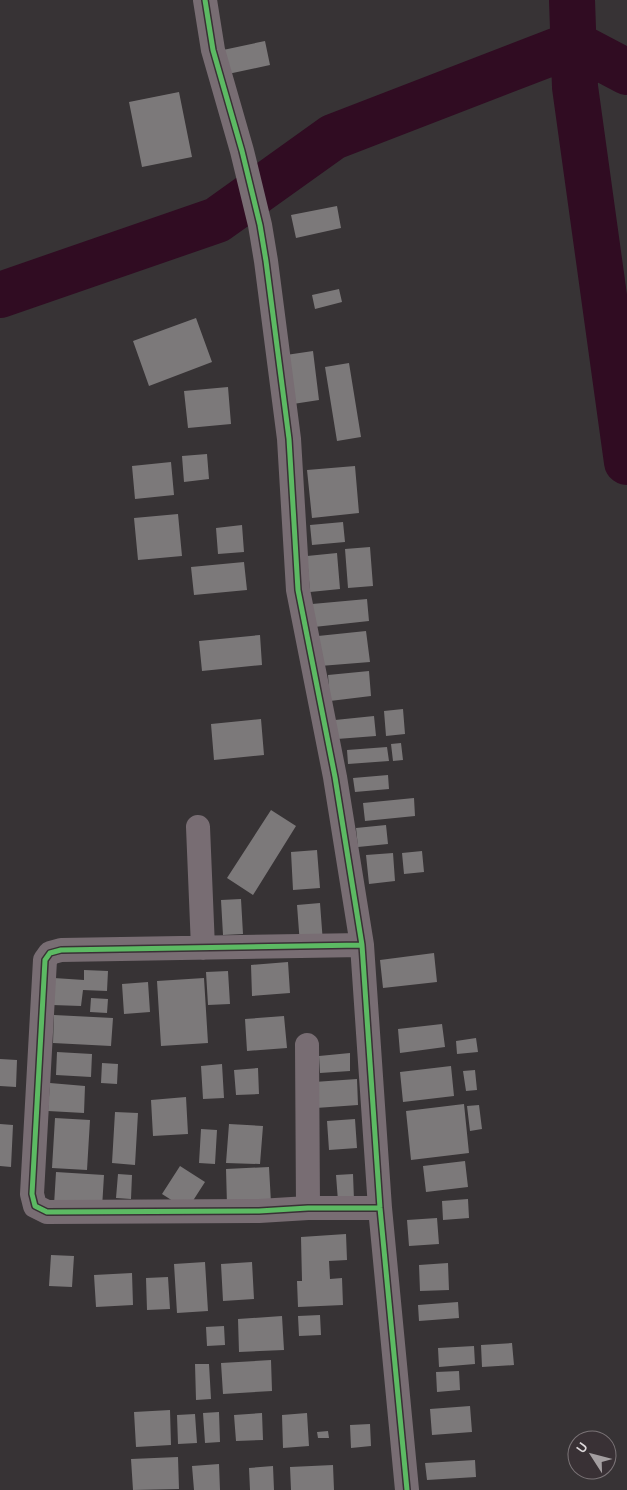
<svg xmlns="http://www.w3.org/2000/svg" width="627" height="1490" viewBox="0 0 627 1490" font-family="Karla,sans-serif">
	<rect width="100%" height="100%" fill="#373335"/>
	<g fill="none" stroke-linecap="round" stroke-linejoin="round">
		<!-- river -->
		<path stroke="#300c22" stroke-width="46" d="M572,0L575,87L627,462
			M0,295L217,220L333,137L574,44L627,72"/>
	</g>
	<!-- building -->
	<path fill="#7c797a" d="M265,41L270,65L228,74L223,50Z
		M179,92L192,157L142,167L129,102Z
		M337,206L341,228L296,238L291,215Z
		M339,289L342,302L315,309L312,295Z
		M196,318L212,362L149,386L133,341Z
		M313,351L319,400L293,404L286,355Z
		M349,363L361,437L337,441L325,367Z
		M228,387L231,424L188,428L184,391Z
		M207,454L209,479L184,482L182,456Z
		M171,462L174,495L135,499L132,466Z
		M355,466L359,513L312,518L307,470Z
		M178,514L182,556L138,560L134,518Z
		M343,522L345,542L312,545L310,525Z
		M242,525L244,552L218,554L216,528Z
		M370,547L373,586L348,588L345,549Z
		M337,553L340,589L310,592L307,556Z
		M244,562L247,590L194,595L191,567Z
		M367,599L369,621L314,627L312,604Z
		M366,631L370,662L320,666L318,636Z
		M260,635L262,665L202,671L199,641Z
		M369,671L371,696L330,701L328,675Z
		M403,709L405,734L386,736L384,711Z
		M374,716L376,736L337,739L335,720Z
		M261,719L264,755L214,760L211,724Z
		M401,743L403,760L393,761L391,744Z
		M387,747L389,761L348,764L347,750Z
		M388,775L389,789L355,792L353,778Z
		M414,798L415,816L365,821L363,803Z
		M271,810L296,826L253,895L227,878Z
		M386,825L388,844L358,847L356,828Z
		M317,850L320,888L293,890L291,852Z
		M422,851L424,872L404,874L402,853Z
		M393,853L395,881L369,884L366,855Z
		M241,899L243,934L223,935L221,900Z
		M320,903L323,943L300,945L297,905Z
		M434,953L437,982L383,988L380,960Z
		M288,962L290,993L252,996L251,965Z
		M84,970L108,971L107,991L83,990L81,1006L52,1005L54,978L84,980Z
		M228,971L230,1004L208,1005L206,972Z
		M204,978L208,1043L161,1046L157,981Z
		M148,982L150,1012L124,1014L122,984Z
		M91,998L108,999L107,1013L90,1012Z
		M54,1015L113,1018L111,1046L53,1043Z
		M284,1016L287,1048L247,1051L245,1019Z
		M442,1024L445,1047L400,1053L398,1029Z
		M476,1038L478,1052L457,1054L456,1041Z
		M57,1052L92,1054L91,1077L56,1075Z
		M350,1053V1071L320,1073L319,1056Z
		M0,1059L17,1060L16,1087L0,1086Z
		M102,1063L118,1064L117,1084L101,1083Z
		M222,1064L224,1098L203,1099L201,1066Z
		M451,1066L454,1096L403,1102L400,1072Z
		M258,1068L259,1094L236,1095L234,1070Z
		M475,1070L477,1090L466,1091L463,1071Z
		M357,1079L358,1105L316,1108L314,1082Z
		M50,1083L85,1086L84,1113L48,1111Z
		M186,1097L188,1134L153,1136L151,1100Z
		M464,1104L469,1153L411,1160L406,1111Z
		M479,1105L482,1129L470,1131L467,1106Z
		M115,1112L138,1113L135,1165L112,1163Z
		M55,1118L90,1120L87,1170L52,1168Z
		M355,1119L357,1148L329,1150L327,1121Z
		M0,1124L13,1125L11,1167L0,1166Z
		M229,1124L263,1126L260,1164L226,1163Z
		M201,1129L217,1130L215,1164L199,1163Z
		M465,1161L468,1187L426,1192L423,1166Z
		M180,1166L205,1182L187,1210L162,1194Z
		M269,1167L271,1203L227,1205L226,1169Z
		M56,1172L104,1175L102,1208L54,1205Z
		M118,1174L132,1175L131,1199L116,1198Z
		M353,1174L354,1200L338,1201L336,1175Z
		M468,1199L469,1218L443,1220L442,1201Z
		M437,1218L439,1244L409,1246L407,1220Z
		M346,1234L347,1260L329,1261L330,1279L342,1278L343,1305L298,1307L297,1281H302L301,1237Z
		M51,1255L74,1256L72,1287L49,1286Z
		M205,1262L208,1311L177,1313L174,1264Z
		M252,1262L254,1299L223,1301L221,1264Z
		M448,1263L449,1290L420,1291L419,1265Z
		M132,1273L133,1305L96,1307L94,1275Z
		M168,1277L170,1309L147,1310L146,1278Z
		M458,1302L459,1318L419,1321L418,1305Z
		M320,1315L321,1335L299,1336L298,1316Z
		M282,1316L284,1350L239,1352L238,1319Z
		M224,1326L225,1345L207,1346L206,1327Z
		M512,1343L514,1365L482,1367L481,1345Z
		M474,1346L475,1364L439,1367L438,1348Z
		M271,1360L272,1391L223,1394L221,1363Z
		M195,1364H209L211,1399L196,1400Z
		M459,1371L460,1390L437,1392L436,1372Z
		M470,1406L472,1432L432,1435L430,1409Z
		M170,1410L171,1445L136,1447L134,1412Z
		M219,1412L220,1442L205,1443L203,1413Z
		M262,1413L263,1440L236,1441L234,1415Z
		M307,1413L309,1446L283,1448L282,1415Z
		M195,1414L197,1443L178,1444L177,1415Z
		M370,1424L371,1446L351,1448L350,1425Z
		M328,1431L329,1438H318L317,1432Z
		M178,1457L179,1489L133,1490L131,1459Z
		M475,1460L476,1477L427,1480L425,1463Z
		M219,1464L220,1490H194L192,1466Z
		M333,1465L334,1490H291L290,1467Z
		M273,1466L274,1490H250L249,1468Z"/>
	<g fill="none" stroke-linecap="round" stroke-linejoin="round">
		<!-- street -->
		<path stroke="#786d73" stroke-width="24" d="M205,0L213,50L242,151L260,225L266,261L289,439L298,590L335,777L362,945L380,1208L407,1490
			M198,827L203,948
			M362,945L61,950L50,953L45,960L32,1194L35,1206L47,1212L259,1211L308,1208H380
			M307,1045L308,1208"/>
		<!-- cycleway casing -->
		<g stroke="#393135" stroke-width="8">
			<path id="cycleway" d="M205,0L213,50L242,151L260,225L266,261L289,439L298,590L335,777L362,945L380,1208L407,1490
				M362,945L61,950L50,953L45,960L32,1194L35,1206L47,1212L259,1211L308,1208H380"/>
		</g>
		<!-- cycleway -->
		<use href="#cycleway" stroke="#5cba63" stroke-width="5"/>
	</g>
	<!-- north arrow -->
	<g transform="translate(592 1455) rotate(306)"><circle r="24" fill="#393135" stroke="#7b7477"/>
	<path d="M0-4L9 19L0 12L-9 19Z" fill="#a49fa1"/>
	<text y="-8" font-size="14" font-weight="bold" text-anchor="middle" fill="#ded9db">U</text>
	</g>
</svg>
